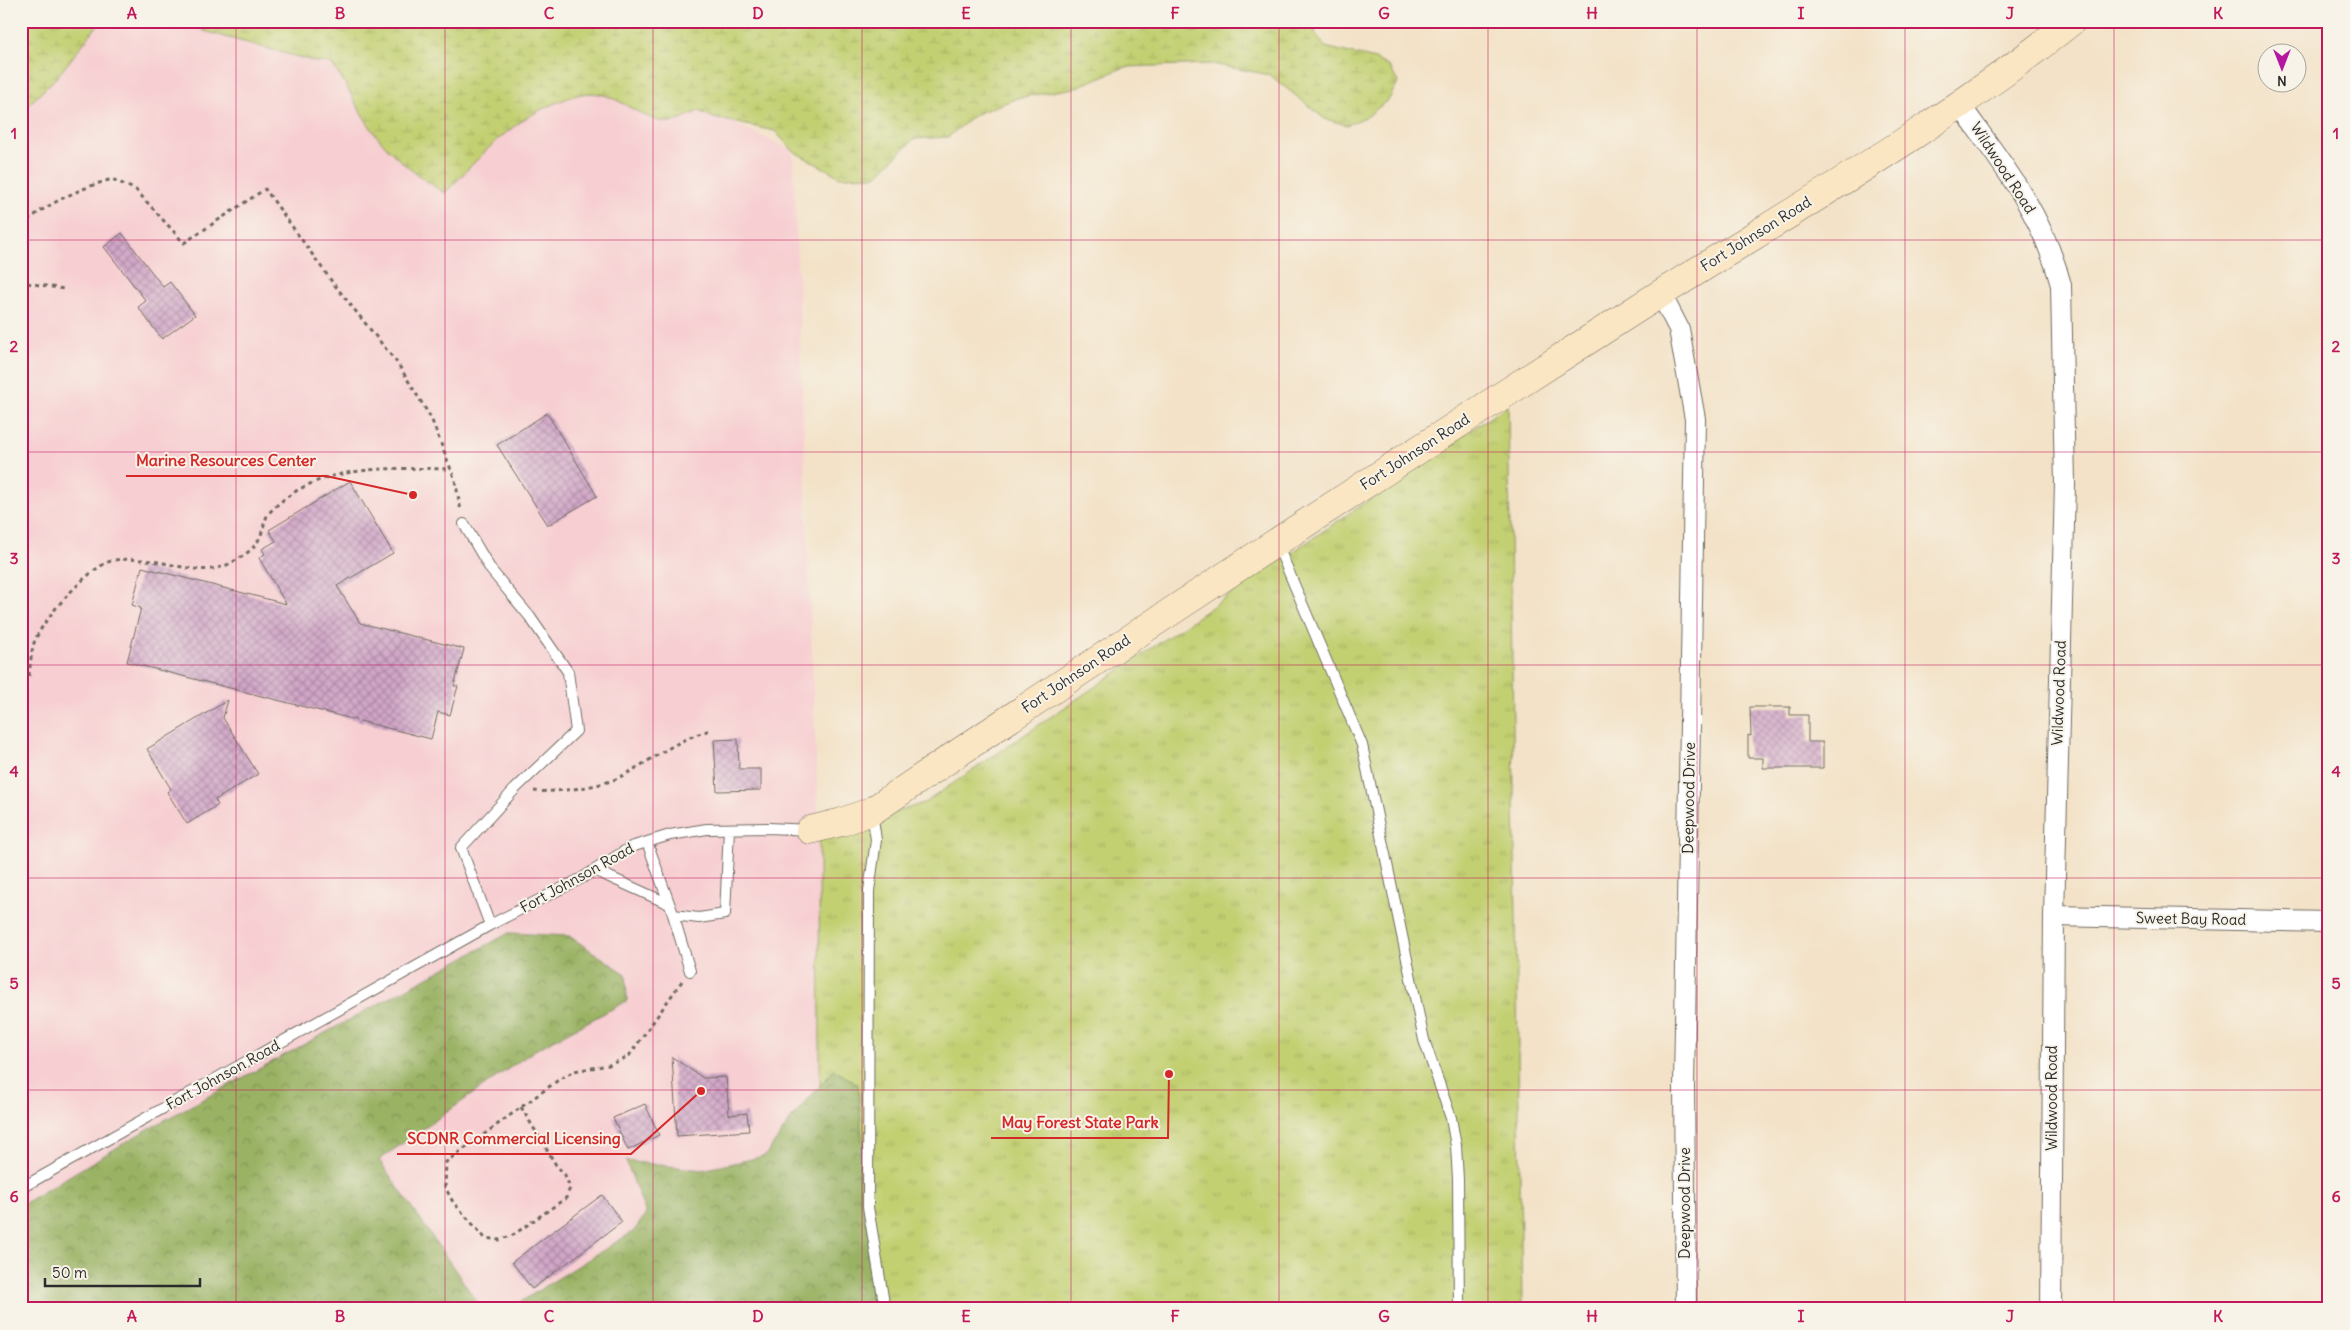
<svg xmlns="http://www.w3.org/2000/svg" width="2350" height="1330" viewBox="0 0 2350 1330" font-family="Delius,sans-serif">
	<defs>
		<pattern id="grass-tufts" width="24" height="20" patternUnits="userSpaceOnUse" patternTransform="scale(1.25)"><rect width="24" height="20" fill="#c3d072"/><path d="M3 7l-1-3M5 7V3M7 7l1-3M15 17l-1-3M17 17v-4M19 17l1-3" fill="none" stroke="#a8b363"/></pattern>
		<pattern id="forest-crowns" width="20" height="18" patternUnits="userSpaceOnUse" patternTransform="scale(1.25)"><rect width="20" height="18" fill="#9ab264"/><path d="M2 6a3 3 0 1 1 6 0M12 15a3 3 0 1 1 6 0" fill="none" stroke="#7e9153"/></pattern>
		<pattern id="wetland-marsh" width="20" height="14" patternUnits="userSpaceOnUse" patternTransform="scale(1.25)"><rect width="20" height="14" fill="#c3d072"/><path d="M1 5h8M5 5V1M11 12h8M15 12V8" fill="none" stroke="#a8b363"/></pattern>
		<pattern id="building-cross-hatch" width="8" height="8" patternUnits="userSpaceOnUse" patternTransform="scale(1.25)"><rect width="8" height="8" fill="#d1a6c8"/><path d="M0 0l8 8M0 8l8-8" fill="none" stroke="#aa87a3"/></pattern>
	</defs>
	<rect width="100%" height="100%" fill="#f7f3e8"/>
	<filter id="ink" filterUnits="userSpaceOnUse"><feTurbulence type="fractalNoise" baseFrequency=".02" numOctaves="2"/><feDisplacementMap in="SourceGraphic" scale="10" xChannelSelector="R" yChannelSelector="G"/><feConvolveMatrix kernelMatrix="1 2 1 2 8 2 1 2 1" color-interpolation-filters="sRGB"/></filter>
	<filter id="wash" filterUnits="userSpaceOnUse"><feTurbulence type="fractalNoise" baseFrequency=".0096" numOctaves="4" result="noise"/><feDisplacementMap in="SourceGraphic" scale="20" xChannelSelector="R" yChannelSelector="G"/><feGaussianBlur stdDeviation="1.12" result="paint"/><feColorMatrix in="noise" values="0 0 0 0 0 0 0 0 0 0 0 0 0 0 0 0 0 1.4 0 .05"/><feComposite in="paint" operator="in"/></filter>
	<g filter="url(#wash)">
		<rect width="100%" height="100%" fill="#f3e2c7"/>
		<!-- built -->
		<path fill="#f7cfd2" d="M21,21H514L793,151L819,839L821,1309H21Z"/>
		<!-- grass -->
		<path fill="url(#grass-tufts)" stroke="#777e4e" d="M1508,405L1522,1309H821L819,839L926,802Z"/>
		<!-- forest -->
		<path fill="url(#forest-crowns)" stroke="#626e48" d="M509,933L569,936L626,974L627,1001L535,1050L379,1160L482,1309H21V1205L141,1133Z
			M834,1070L858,1084L875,1309H509L634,1231L646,1214L626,1161L702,1170L765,1156L795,1114Z"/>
		<!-- wetland -->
		<path fill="url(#wetland-marsh)" stroke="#777e4e" d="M21,21H101L56,78L21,112Z
			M190,21H1314L1315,32L1325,47L1375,59L1389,67L1398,82L1389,99L1368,116L1347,125L1325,119L1270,75L1212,64L1125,67L1074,88L1017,98L976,114L948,137L914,139L876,176L840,177L793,151L775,131L714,118L699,111C690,114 679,121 670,122C649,123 624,101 604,95C588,91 578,94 563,100C511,119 483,154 445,193C412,173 386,152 365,119C353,100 345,81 331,63L316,62L204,31Z"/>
		<g id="blocks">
			<!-- building -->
			<path fill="url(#building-cross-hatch)" d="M122,233L163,287L170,282L195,315L162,339L138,307L146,301L104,247Z
				M547,413L597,496L548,525L497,445Z
				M350,481L393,553L337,586L360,623L464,649L454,686H458L450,715L438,712L431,739L127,662L141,608L132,605L142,567L286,604L259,558L265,554L262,549L276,541L269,530Z
				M228,700L223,718L258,774L215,800L218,805L187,824L167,792L171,789L147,749Z
				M1750,707H1790V715H1808V742H1823V768H1763V758H1748V735L1751,736Z
				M738,739L739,769H761V790L717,791L714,740Z
				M672,1057L703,1078L726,1077L729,1115L747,1113L749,1131L677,1136Z
				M645,1104L659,1135L628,1150L613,1118Z
				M602,1195L622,1222L532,1289L512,1262Z"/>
		</g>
	</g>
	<g filter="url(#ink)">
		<use href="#blocks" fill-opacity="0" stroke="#716b62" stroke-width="1"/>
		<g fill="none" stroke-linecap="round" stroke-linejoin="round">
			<!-- lane casing -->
			<g stroke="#716b62" stroke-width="12">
				<path id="lane" d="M464,524L491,570L530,617L568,672L576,731L515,789L461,848L490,925
					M1277,544L1362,745L1424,1040L1451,1118L1456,1146L1458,1179L1459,1309
					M872,812L876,840L869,891L868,1207L885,1309
					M647,842L672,911L690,971
					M594,870L669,904
					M673,915L699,918L725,914L729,829
					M21,1188L490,925L582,878L631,847L670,835L707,829L769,828L809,830"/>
			</g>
			<!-- street casing -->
			<g stroke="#716b62" stroke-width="22">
				<path id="street" d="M1960,105C2003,165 2042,212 2061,285L2065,484L2054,916L2051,1309
					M1661,294L1679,329L1695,419L1684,1086L1686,1309
					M2054,916L2329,922"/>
			</g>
			<!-- secondary casing -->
			<g stroke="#716b62" stroke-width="29">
				<path id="secondary" d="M810,830L842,822L872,811C1125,640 1381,473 1638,308C1784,215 1937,130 2072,21"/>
			</g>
			<!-- path -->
			<path stroke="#716b62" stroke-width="3" stroke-dasharray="4 4" stroke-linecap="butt" d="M21,225C49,203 78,189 112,179L136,190L184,243L265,189L333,283L398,364L431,418L455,480L461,511
				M21,278L27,283L64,289
				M29,676C30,666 31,656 33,646C40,621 81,577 104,564C114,558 129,559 141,560C172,561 199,578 229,564C241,558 255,549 260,537C264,529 264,518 270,512C316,463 388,468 451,469
				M534,791C553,793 600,787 618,778C650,762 676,739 711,730
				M521,1107L556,1165L565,1175L570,1188L566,1198L513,1235L499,1240L485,1238L453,1202L445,1187L446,1162L557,1081L574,1071L609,1065L629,1056L682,981"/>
			<!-- lane -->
			<use href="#lane" stroke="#fff" stroke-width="10"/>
			<!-- street -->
			<use href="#street" stroke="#fff" stroke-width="20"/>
			<!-- secondary -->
			<use href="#secondary" stroke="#fbe6c3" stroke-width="28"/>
		</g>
	</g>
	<!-- grid -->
	<path fill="none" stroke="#c2185b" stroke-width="1" stroke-opacity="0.55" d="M236,21V1309M445,21V1309M653,21V1309M862,21V1309M1071,21V1309M1279,21V1309M1488,21V1309M1697,21V1309M1905,21V1309M2114,21V1309M21,240H2329M21,452H2329M21,665H2329M21,878H2329M21,1090H2329"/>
	<g text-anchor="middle" stroke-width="4" stroke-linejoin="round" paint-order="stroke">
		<!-- street labels -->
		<g font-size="15" fill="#2b2b2b" stroke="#f7f3e8">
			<text transform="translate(2003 168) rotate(57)" y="5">Wildwood Road</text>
			<text transform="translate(1756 234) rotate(-32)" y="5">Fort Johnson Road</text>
			<text transform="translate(1415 452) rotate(-33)" y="5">Fort Johnson Road</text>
			<text transform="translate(1076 674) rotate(-34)" y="5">Fort Johnson Road</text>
			<text transform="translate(2059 693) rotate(-88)" y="5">Wildwood Road</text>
			<text transform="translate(1689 798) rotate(-89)" y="5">Deepwood Drive</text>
			<text transform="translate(577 878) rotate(-29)" y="5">Fort Johnson Road</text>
			<text transform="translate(2191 919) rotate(1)" y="5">Sweet Bay Road</text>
			<text transform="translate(223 1075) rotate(-29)" y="5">Fort Johnson Road</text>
			<text transform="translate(2052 1098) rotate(-90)" y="5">Wildwood Road</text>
			<text transform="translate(1685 1203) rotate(-90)" y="5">Deepwood Drive</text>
		</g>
	</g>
	<!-- callouts -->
	<path fill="none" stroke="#d62828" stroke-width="2" d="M413 495L326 476H126M1169 1074L1168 1138H991M701 1091L631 1154H397"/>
	<g fill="#d62828" stroke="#f7f3e8" stroke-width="2">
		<circle cx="413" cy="495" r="5"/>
		<circle cx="1169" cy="1074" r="5"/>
		<circle cx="701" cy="1091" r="5"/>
	</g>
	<g font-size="16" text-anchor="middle" font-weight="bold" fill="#d62828" stroke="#f7f3e8" stroke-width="4" stroke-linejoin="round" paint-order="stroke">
		<text x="226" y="466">Marine Resources Center</text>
		<text x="1080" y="1128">May Forest State Park</text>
		<text x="514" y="1144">SCDNR Commercial Licensing</text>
	</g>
	<!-- margin -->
	<rect width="2350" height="1330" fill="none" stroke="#f7f3e8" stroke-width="55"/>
	<!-- north arrow -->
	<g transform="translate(2282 68) rotate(180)"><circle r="24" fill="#f7f3e8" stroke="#a5a39c"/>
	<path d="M0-4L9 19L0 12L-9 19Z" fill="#b5179e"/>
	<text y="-8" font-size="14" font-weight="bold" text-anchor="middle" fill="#2b2b2b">N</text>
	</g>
	<!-- scale -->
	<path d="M45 1278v8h155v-8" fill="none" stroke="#2b2b2b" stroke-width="2.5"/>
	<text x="52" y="1278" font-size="15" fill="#2b2b2b" stroke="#f7f3e8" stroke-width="4" paint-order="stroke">50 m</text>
	<rect x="28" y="28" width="2294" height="1274" fill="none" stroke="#c2185b" stroke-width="2"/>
	<g font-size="16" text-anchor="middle" font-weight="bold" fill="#c2185b">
		<text x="132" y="19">A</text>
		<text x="340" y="19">B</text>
		<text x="549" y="19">C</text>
		<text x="758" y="19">D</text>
		<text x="966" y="19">E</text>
		<text x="1175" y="19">F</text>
		<text x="1384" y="19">G</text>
		<text x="1592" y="19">H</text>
		<text x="1801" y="19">I</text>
		<text x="2010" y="19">J</text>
		<text x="2218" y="19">K</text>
		<text x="14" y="139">1</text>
		<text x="2336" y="139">1</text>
		<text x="14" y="352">2</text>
		<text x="2336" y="352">2</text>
		<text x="14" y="564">3</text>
		<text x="2336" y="564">3</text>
		<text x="14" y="777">4</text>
		<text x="2336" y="777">4</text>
		<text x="14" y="989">5</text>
		<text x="2336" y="989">5</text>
		<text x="14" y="1202">6</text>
		<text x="2336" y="1202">6</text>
		<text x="132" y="1322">A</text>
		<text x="340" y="1322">B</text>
		<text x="549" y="1322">C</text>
		<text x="758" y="1322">D</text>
		<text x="966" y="1322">E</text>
		<text x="1175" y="1322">F</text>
		<text x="1384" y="1322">G</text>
		<text x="1592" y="1322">H</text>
		<text x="1801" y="1322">I</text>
		<text x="2010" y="1322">J</text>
		<text x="2218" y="1322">K</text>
	</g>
</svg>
